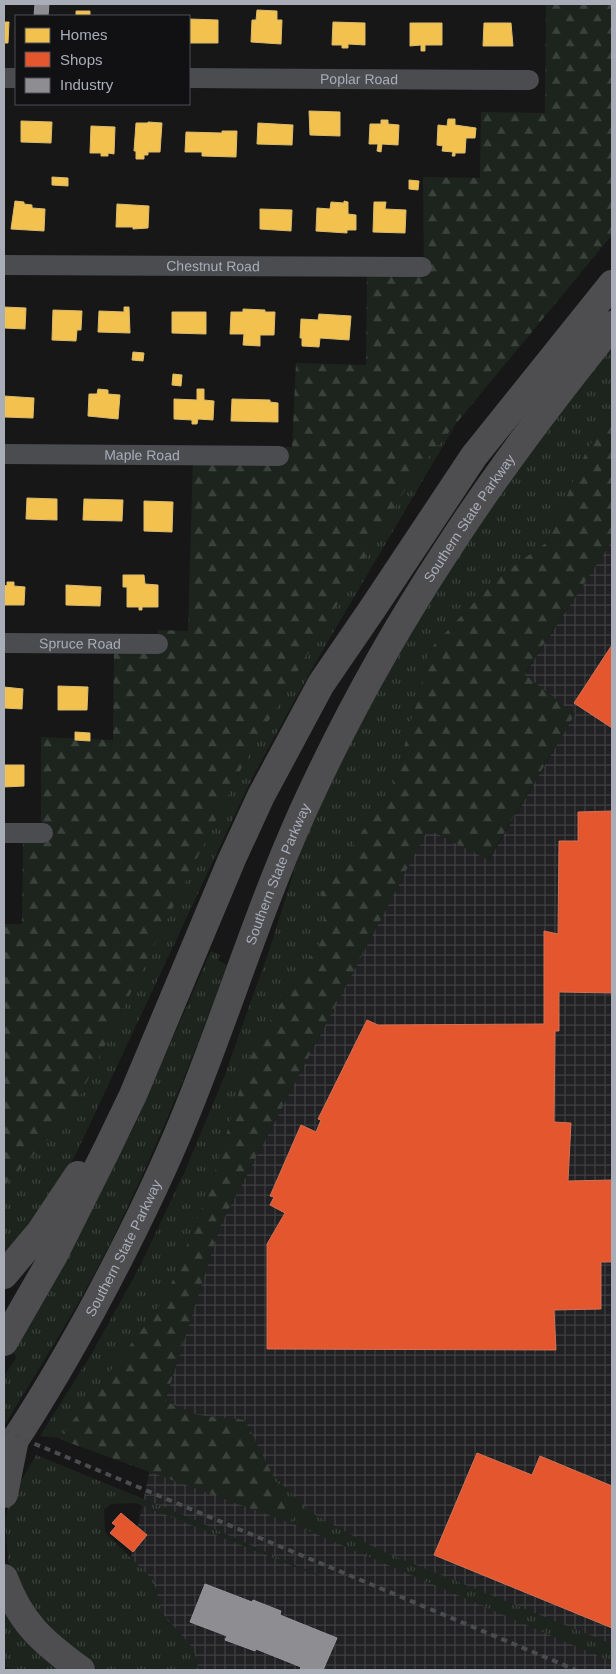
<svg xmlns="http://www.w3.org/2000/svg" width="616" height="1674" viewBox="0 0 616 1674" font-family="Helvetica,sans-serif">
	<defs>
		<pattern id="industrial-grid" width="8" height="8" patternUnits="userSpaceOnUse" patternTransform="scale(1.25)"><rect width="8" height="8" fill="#212123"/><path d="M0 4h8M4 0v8" fill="none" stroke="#3e3f41"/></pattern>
		<pattern id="grass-tufts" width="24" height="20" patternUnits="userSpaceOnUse" patternTransform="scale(1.25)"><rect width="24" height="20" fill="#1d241e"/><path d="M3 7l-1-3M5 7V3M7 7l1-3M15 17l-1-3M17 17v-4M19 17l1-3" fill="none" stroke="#3b413d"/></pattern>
		<pattern id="forest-firs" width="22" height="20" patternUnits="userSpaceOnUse" patternTransform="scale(1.25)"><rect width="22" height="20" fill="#1d241e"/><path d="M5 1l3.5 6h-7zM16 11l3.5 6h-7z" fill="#3b413d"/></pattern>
	</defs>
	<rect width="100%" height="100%" fill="#171717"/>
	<!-- industrial -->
	<path fill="url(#industrial-grid)" d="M612,541V1670H128L109,1657L165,1401L220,1226L428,829L489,860L575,714L524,675Z"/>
	<!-- grass -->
	<path fill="url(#grass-tufts)" d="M612,346V406L584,456L547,542L497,578L431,648L394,784L321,893L325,934L252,1049L210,1188L165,1299L60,1438L40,1436L92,1353L140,1266L185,1171L224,1077L270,948L303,842L386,670L432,594L510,480Z
		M456,424L317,660L253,776L74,1158L24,1230L4,1255V1186L70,1116L246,759L415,473Z
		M211,951L220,955L218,960L227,965C193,1059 155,1152 111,1242C80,1304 42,1363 6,1423L4,1422V1376L16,1358L13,1351L78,1236L134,1127Z
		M36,1455L188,1517L333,1582L136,1503L111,1504L104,1510L105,1532L153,1580L163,1614L193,1648L199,1670H98L63,1645L23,1602L8,1561L5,1521L12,1486L22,1479Z
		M273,1475L310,1512L379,1550L612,1644V1662L293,1524L291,1512Z
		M4,1601L68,1670H15L4,1666Z"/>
	<!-- forest -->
	<path fill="url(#forest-firs)" d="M546,4H612V235L415,473L246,759L70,1116L4,1186V924H22L23,833H41V737L113,740L114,648L157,646L158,630L188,631L193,456L277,447H292L296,363L366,365L367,274L424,272L423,177L480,178L481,112L545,113Z
		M612,406V541L524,674L575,714L488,860L428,829L220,1226L165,1401L198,1415L245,1420L291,1512L293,1524L59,1439L165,1299L210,1188L252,1049L325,934L321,893L394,784L431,648L497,578L547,542L584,456Z"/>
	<!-- homes -->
	<path fill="#f2c14e" stroke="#dcbb6e" d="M257,10L277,11V20H282L281,44L251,42L252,20H256Z
		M76,11H90V16H76Z
		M189,19L218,20V43H189Z
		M4,22H9L8,43H4Z
		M333,22L365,23V45L348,44V48H342V45H332Z
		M410,23H442V45H425V51H421V45L410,46Z
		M484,23H511L513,46H483Z
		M309,111L340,112V136L310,135Z
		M448,119H455V125L476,128L475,138H466L465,153H455V156H452L453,152L442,151L443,146L437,145L438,125L447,126Z
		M381,120H388V124L399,125L398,145L382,144L381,152L377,151L378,144H369L370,124H381Z
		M21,121L52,122L51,143L21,142Z
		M148,122L162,123L160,152H148V155H144V159H136V151H134L136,123H148Z
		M258,123L293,125L292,145L257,144Z
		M91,126L115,127L114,154L108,153V156H101V153H90Z
		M222,131H237L236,157L202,156V152H185L186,132L222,133Z
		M52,177L68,178V186L52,185Z
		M409,180L419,181L418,190L409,189Z
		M15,201L24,202V204L32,205V208L45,209L44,231L11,229Z
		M344,201L348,202V214L356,215V230H347V233L316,231L317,208L330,209L331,202L344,203Z
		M374,202H386L385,209L406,210L405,233L373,232Z
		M117,204L149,206L148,228L133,229V227H116Z
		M260,209L292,210L291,231L260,229Z
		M4,307L26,308L25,329L4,328V337Z
		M124,307H129L130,333L98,332L99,311L124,312Z
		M243,309L265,310V312H275L274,335H260V346L243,345L244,334H230L231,312H243Z
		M53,310L82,311L81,330H77L76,341L52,340Z
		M172,312H206V334L172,333Z
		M319,314L351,316L349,340L320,338L319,347L302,346V338H300L301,319L318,320Z
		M133,352L144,353L143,361L132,360Z
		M173,374L182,375L181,386L172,385Z
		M98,389L108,390V394L120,395L118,419L88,416L89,394H97Z
		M197,389H204V400L214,401L213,420L198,419L197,424H192V420L174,419V399L197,400Z
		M4,396L34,398L33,418L4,417Z
		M232,399L270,400V402L278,403V422L231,421Z
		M27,498L57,499V520L26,519Z
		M84,499L123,500L122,521L83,520Z
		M144,501L173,502L172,532L144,531Z
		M123,575H144L145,584L158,585V607H142V610H139V607H127V587H123Z
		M7,582H14V586L25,587L24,605H4V585L7,586Z
		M66,585L101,587L100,606L66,605Z
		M58,686L88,687L87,710H58Z
		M4,687L23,689L22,709L4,708Z
		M75,732L90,733V741L75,740Z
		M4,765H24V786L4,787Z"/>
	<!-- shops -->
	<path fill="#e4572e" stroke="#d27157" d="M612,645V728L574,703Z
		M612,811V993L559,992V1031H555L554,1122L571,1123L568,1181L612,1180V1262H601V1309L554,1310L556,1350L267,1349V1244L285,1213L270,1205L274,1197L270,1196L301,1125L316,1132L321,1120L318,1119L367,1020L378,1025L544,1024V931L558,934L559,841H578V812Z
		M477,1453L532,1475L540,1456L612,1486V1628L434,1555Z
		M121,1513L147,1535L133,1552L110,1533L116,1526L112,1523Z"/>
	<!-- industry -->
	<path fill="#8d8d92" stroke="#95979d" d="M35,4H49L48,16H34Z
		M205,1584L252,1602L253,1600L281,1611L280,1615L337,1638L323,1670H300L301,1667L256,1649L255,1651L225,1640L227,1636L190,1622Z"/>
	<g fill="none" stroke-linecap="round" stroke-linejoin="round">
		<!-- minor -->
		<g stroke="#4b4c50" stroke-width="20">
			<path d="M4,78H16"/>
			<path id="s1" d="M189,78L529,80"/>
			<path id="s2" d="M4,265L422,267"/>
			<path id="s3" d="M4,454L279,456"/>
			<path id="s4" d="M4,643L158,644"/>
			<path d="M4,833H43"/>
		</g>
		<!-- highway -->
		<g stroke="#4e4e51" stroke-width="28">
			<path d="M4,1275L40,1232L78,1175"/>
			<path d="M4,1342L54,1255L108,1147L133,1095L232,859L261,796L321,684L373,608L474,456L612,284"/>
			<path id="s5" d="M4,1456C36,1410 64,1361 91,1312C125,1249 157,1185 184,1119C226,1017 258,911 303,811C344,721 393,632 447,550C497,472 554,398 612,325"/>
			<path d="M4,1494L15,1439"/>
			<path d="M4,1578C21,1624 43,1642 81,1670"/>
		</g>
		<!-- rail -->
		<path stroke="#4b4c4f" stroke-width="4" stroke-dasharray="6 5" stroke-linecap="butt" d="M4,1431L576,1670"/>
	</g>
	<g text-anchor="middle" stroke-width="5" stroke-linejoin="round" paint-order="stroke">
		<!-- street labels -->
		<g font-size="14" fill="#a8adb8" stroke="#111113">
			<text dy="5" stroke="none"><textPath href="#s1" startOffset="170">Poplar Road</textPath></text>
			<text dy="5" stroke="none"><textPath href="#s2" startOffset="209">Chestnut Road</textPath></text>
			<text dy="5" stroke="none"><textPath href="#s3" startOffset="138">Maple Road</textPath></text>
			<text dy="5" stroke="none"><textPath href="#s5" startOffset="1050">Southern State Parkway</textPath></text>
			<text dy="5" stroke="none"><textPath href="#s4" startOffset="76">Spruce Road</textPath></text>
			<text dy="5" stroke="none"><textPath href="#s5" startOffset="645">Southern State Parkway</textPath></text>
			<text dy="5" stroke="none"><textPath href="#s5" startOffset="240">Southern State Parkway</textPath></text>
		</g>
	</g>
	<!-- border -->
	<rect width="616" height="1674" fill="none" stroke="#a8adb8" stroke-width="10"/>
	<!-- legend -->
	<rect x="15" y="15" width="175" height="90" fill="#111113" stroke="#4d4f55"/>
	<rect x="25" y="28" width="25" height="15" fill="#f2c14e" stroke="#4d4f55"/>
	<text x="60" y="40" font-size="15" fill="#a8adb8">Homes</text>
	<rect x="25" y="52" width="25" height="15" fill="#e4572e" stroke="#4d4f55"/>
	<text x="60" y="65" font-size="15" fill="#a8adb8">Shops</text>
	<rect x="25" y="78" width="25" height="15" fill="#8d8d92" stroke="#4d4f55"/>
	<text x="60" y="90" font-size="15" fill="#a8adb8">Industry</text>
</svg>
